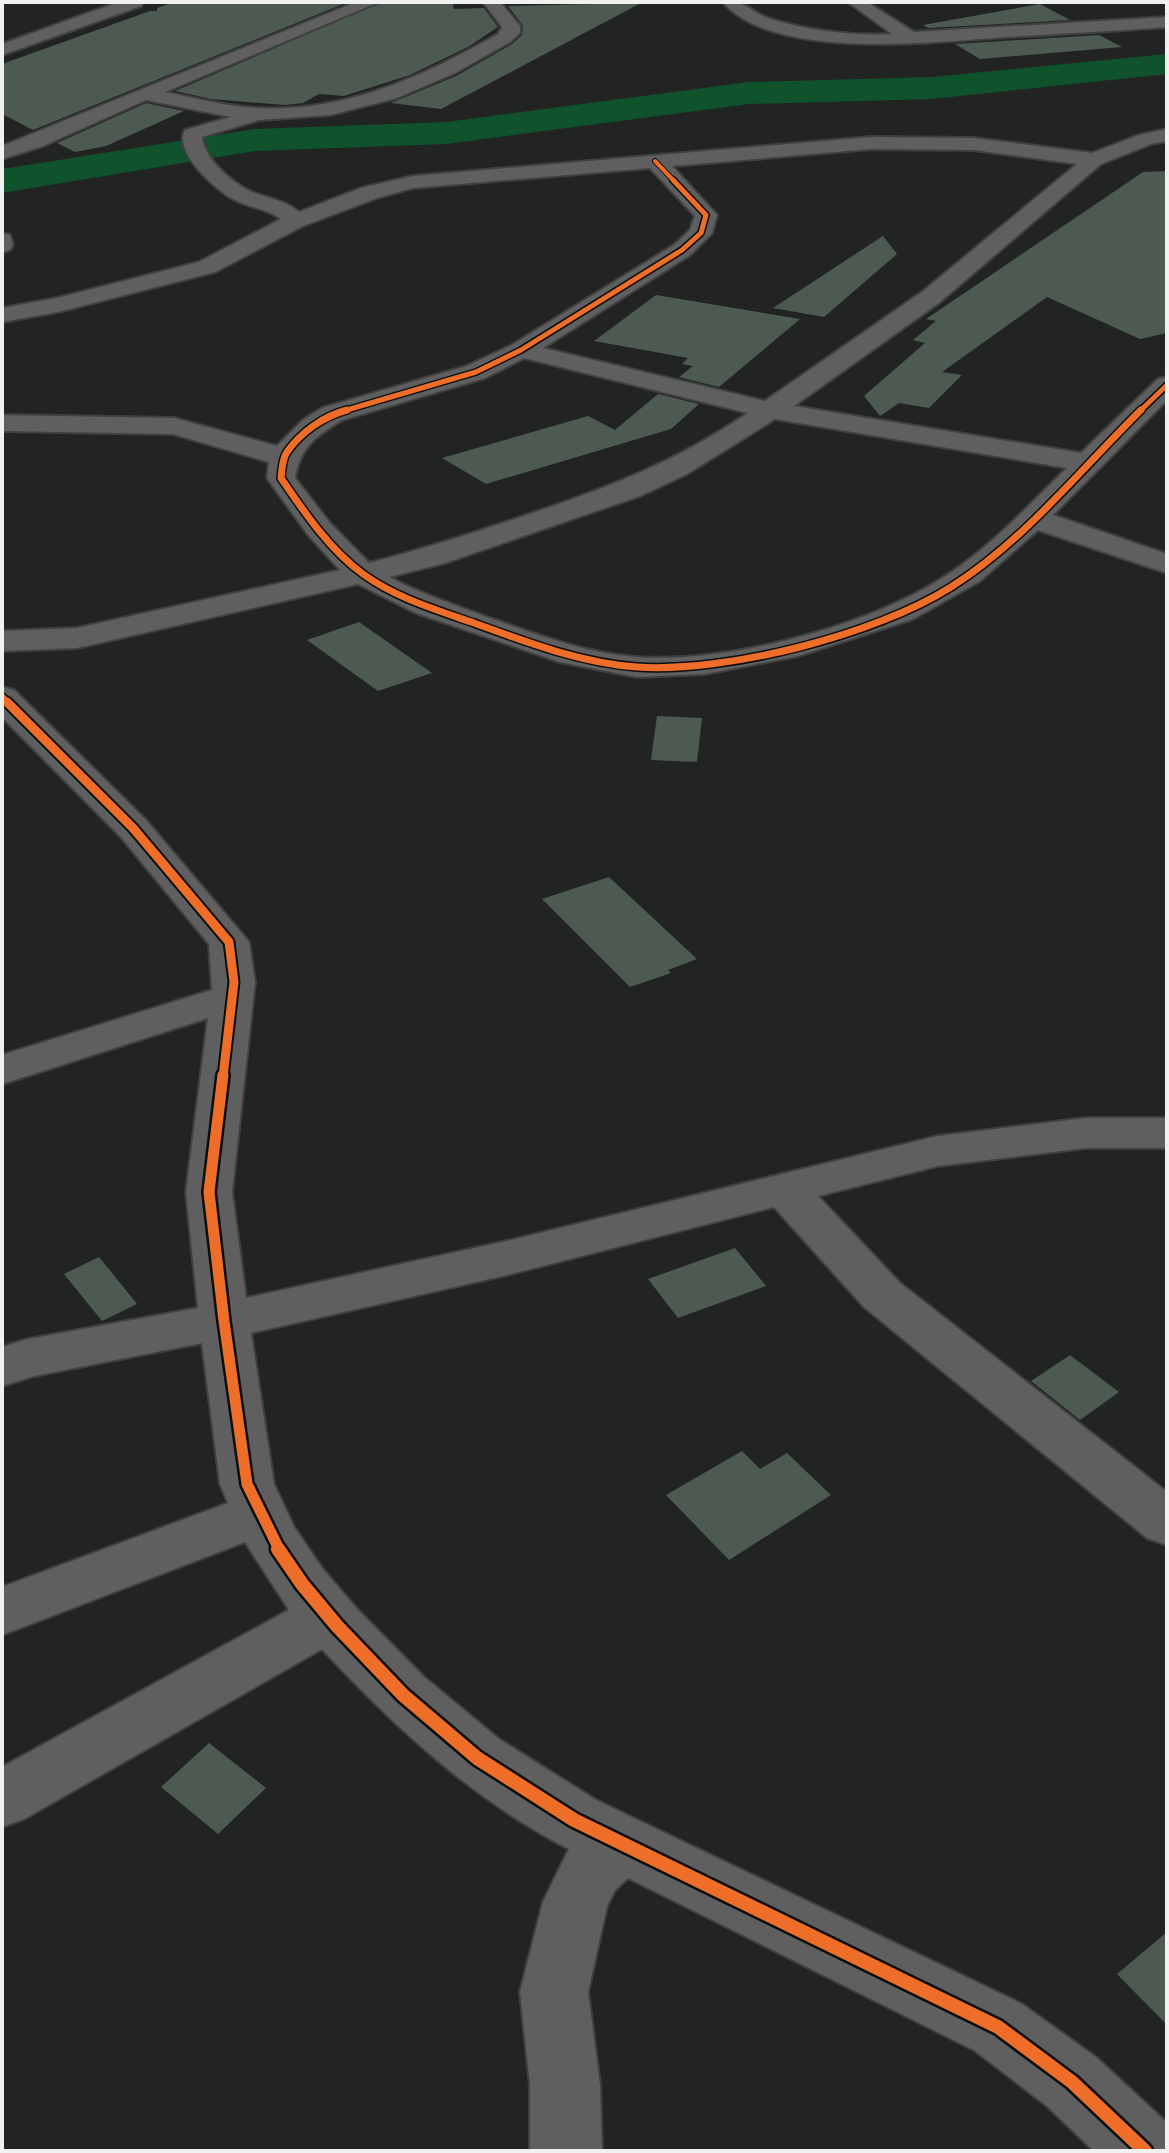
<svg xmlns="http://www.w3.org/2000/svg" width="1169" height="2153" viewBox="0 0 1169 2153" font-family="'Playfair Display',serif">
	<rect width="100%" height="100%" fill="#222423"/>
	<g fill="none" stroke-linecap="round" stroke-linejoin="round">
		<!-- river -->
		<path fill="#0f522b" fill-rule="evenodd" d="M1167,54V74L932,99L749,104L446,144L255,151L2,193V169L255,129L446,122L749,82L932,77Z"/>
	</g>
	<!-- building -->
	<path fill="#4d5a51" d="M174,2H348L33,130L2,114V64L150,11H157V8Z
		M382,2H452L454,9L484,8L498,27L468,47L410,75L344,96L319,94L303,103L285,105L211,99L175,91Z
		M641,3L441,109L391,103L456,76L512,44L522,35L523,26L508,6Z
		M1040,4L1070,20L928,28L923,25Z
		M1099,35L1122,47L980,59L955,44Z
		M146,103L184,111L106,146L75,152L57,143Z
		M1167,171V333L1140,339L1047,297L942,372L962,375L929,408L899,403L880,416L864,396L925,343L913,340L936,321L926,319L1143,172Z
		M883,236L897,254L824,317L773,308Z
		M656,295L800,319L719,387L679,377L693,366L682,364L688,358L594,341Z
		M658,394L699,404L671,429L486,484L442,458L588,416L615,430Z
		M359,622L432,673L378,691L307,640Z
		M657,716L702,718L697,762L651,760Z
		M609,877L697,959L668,970L671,973L630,987L542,899Z
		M735,1248L766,1286L678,1318L648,1279Z
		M99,1257L137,1304L102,1321L64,1274Z
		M1070,1355L1119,1392L1080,1420L1031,1381Z
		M742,1451L760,1469L787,1453L831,1495L729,1560L666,1495Z
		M209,1743L266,1788L218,1834L161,1787Z
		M1167,1932V2025L1117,1974Z"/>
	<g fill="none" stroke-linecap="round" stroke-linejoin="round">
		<!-- street casing -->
		<g stroke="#3f4140" stroke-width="4">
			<path id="street" d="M119,2H143L141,6L2,55V44Z
				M356,2H379L165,92C195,98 225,106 256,108C344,113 422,77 498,34L502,27L483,2H500L520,26V33L510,42L455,73L397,98L330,115L259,120L202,137C205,160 232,183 252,192C269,199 285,200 299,212L361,188L413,176L871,137L974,138L1092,153L1139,135L1167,129V141L1151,144L1101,164L940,302L794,406L1081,453L1158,379L1167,377V400L1053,515L1167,554V573L1038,530L980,581L913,619L798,656L705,674L637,677L560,662L416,613L358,584L77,648L2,651V631L77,628L340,570L309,536L267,478L269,462L173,434L2,431V415L174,418L277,446L303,420L322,408L467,366L512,345L674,245L690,230L695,216L650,168L413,188L377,198L303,226L215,272L58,312L2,322V308L57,298L199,262L281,219C266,208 249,208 233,199C215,189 173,152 185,130L231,117L146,100L43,146L2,159V146ZM871,149L974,150L1077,164L922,292L765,401L543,348L690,255L712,233L717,215L672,166ZM524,358L748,413C673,464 606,488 521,517C470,534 420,550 369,563L330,523L295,478C300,447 316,436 342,420L485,378ZM775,419L1067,468C1026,508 988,550 939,580C865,627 724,664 636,657C584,653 533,633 484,616C452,604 419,593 389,577L445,563L640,496L687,474Z
				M723,2C752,2 749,13 774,20C810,31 855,36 892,34L848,2H867L914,32L1167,17V27C1114,31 1061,34 1007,37C936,42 773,61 723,2Z
				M2,233L10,235L13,245L10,250L2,252Z
				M2,687L14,690L146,820L249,942L255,982L232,1192L246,1298L507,1241L938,1136L1086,1118H1167V1148H1086L938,1166L818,1196L900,1283L1167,1492V1545L1147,1538L864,1307L774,1207L507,1275L251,1333L274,1484L294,1527L322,1568L357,1609L424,1677L499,1739L596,1800L1022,2004L1097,2058L1167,2123V2151H1094L1047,2106L974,2050L628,1878L615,1890L607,1906L588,1992L600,2085L602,2151H530V2085L520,1992L543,1902L569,1849C473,1800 395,1727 322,1649L24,1819L2,1827V1767L289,1610L245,1542L2,1635V1587L228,1503L220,1484L202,1343L34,1376L2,1386V1347L28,1339L198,1308L186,1192L208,1018L2,1084V1055L212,990L209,944L120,836L2,717Z"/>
		</g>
		<!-- street -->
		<use href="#street" fill="#5e5f5e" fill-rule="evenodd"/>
		<!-- cycleway-far5 casing -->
		<g stroke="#0c0e0c" stroke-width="6">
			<path id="cycleway-far5" d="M655,161L675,182"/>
		</g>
		<!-- cycleway-far4 casing -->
		<g stroke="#0c0e0c" stroke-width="8">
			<path id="cycleway-far4" d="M340,412L476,372L521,350L682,250L701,233L706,215L673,180
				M1139,412L1167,385"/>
		</g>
		<!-- cycleway-far3 casing -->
		<g stroke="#0c0e0c" stroke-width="10">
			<path id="cycleway-far3" d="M347,410C324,416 301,432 287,452C282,459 282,470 281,478C304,512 330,550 363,574C396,598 437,610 474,623C526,642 581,663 637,667C726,673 875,635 951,587C1024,541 1080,470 1141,410
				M2,697L9,704"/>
		</g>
		<!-- cycleway-far2 casing -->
		<g stroke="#0c0e0c" stroke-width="13">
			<path id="cycleway-far2" d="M7,702L133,828L229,942L234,982L223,1077"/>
		</g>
		<!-- cycleway-far1 casing -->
		<g stroke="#0c0e0c" stroke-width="16">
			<path id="cycleway-far1" d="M223,1075L209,1192L224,1321L247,1484L280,1551"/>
		</g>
		<!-- cycleway casing -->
		<g stroke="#0c0e0c" stroke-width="19">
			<path id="cycleway" d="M278,1549L302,1584L337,1626L403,1695L477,1758L574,1820L998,2027L1072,2082L1145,2151"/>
		</g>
		<!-- cycleway-far5 -->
		<use href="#cycleway-far5" stroke="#ee6e29" stroke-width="4"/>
		<!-- cycleway-far4 -->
		<use href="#cycleway-far4" stroke="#ee6e29" stroke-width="5"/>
		<!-- cycleway-far3 -->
		<use href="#cycleway-far3" stroke="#ee6e29" stroke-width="7"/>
		<!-- cycleway-far2 -->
		<use href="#cycleway-far2" stroke="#ee6e29" stroke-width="9"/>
		<!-- cycleway-far1 -->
		<use href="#cycleway-far1" stroke="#ee6e29" stroke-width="11"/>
		<!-- cycleway -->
		<use href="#cycleway" stroke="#ee6e29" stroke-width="14"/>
	</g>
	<!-- border -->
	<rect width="1169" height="2153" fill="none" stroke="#f0f2f0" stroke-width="8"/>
</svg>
